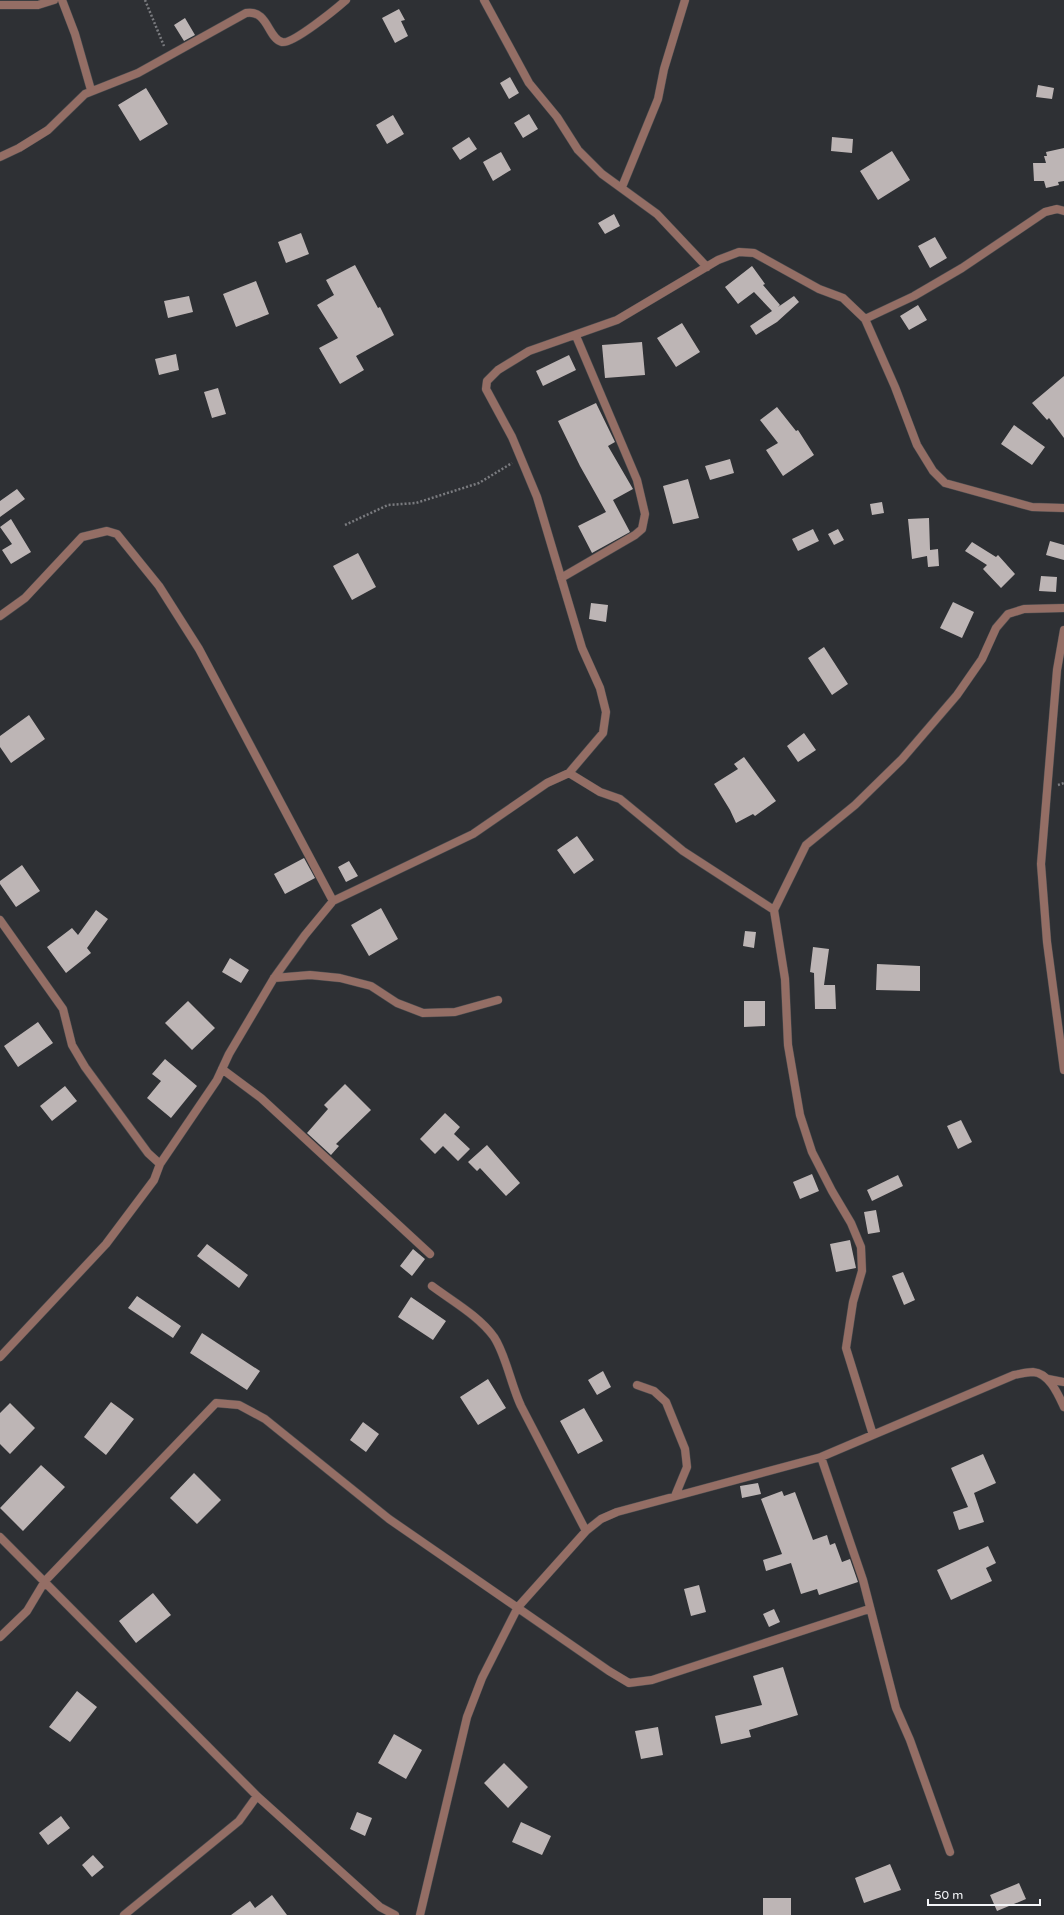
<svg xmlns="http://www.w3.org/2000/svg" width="1064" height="1915" viewBox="0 0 1064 1915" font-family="'Varela Round',sans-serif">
	<rect width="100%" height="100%" fill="#2e3034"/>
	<!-- building -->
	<path fill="#bdb5b5" d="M399,9L405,20L401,21L408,36L395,43L382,18Z
		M185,18L195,35L184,41L174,25Z
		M510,77L519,93L509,99L500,83Z
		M1038,85L1054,88L1052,99L1036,97Z
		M146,88L168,124L140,141L118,105Z
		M529,114L538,129L523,138L514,123Z
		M393,115L404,134L387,144L376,125Z
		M469,137L477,149L460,160L452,148Z
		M832,137L853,139L852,153L831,151Z
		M1064,148V181L1058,182L1059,185L1046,188L1044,181H1034L1033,163H1046L1044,156H1047L1046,152Z
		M892,151L910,180L878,200L860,171Z
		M501,152L511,170L493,181L483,162Z
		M614,214L620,226L605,234L598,223Z
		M301,233L309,254L286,263L278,242Z
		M935,237L947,258L930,268L918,246Z
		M355,265L378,308L380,307L394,335L356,356L364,370L340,384L319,348L338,338L317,305L334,295L326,280Z
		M752,266L765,284L763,285L780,305L778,307L794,296L799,302L777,322L756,335L750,326L772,311L754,292L738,304L725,287Z
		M256,281L269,314L236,327L223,294Z
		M189,296L193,312L168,318L164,301Z
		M918,305L927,320L909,330L900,316Z
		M682,323L700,352L676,367L657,338Z
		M642,342L645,375L605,378L602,345Z
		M176,354L179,370L159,375L155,359Z
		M569,355L576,370L543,386L536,371Z
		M1064,376V438L1049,418L1047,420L1032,403Z
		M218,388L226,414L212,418L204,392Z
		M596,403L615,442L608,446L633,489L613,500L630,532L592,553L578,526L606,512L580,466L558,421Z
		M777,407L796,431L798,430L814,455L783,476L766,450L778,443L760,420Z
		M1014,425L1045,447L1032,465L1001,444Z
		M730,459L734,473L710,480L705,466Z
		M688,479L699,518L673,524L663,486Z
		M17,489L25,499L0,517V501Z
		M882,502L884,513L872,515L870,504Z
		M929,518L930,550L938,549L939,566L928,567L927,556L912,559L908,519Z
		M11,519L31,552L11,564L2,550L12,544L0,527Z
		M813,529L819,541L798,551L792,539Z
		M838,529L844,540L834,545L828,534Z
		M1050,541L1064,545V560L1046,555Z
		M972,542L996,557L998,555L1015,574L1001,588L983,569L987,565L965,551Z
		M358,553L376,587L352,600L333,566Z
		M1041,576L1057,577L1056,592L1039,591Z
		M953,602L974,612L962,638L940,628Z
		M591,603L608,605L606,622L589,619Z
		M824,647L848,684L832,695L808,658Z
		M29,715L45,739L11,763L0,747V736Z
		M804,733L816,750L798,762L787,746Z
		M744,757L776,801L755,816L753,814L736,823L730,810L714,784L738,769L734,764Z
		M577,836L594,860L574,874L557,850Z
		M304,858L315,878L285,894L274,874Z
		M349,861L358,876L346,882L338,867Z
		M22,865L40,891L16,907L0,884V881Z
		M381,908L398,939L369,956L351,925Z
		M96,910L108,919L87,948L91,953L66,973L47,947L72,928L78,935Z
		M745,931L756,932L754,948L743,946Z
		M813,947L829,949L824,985H835L836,1009H815L814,973L810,972Z
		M230,958L249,970L241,983L222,972Z
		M877,964L920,966V991L876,990Z
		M188,1001L215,1028L192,1050L165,1023Z
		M744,1001H765V1026L744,1027Z
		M38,1022L53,1043L18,1067L4,1046Z
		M165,1059L197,1086L171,1118L147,1098L161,1081L152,1074Z
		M345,1084L371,1110L336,1144L339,1146L331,1155L307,1133L328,1109L324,1105Z
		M65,1086L77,1101L52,1121L40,1106Z
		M445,1113L460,1127L454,1134L470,1149L458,1161L443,1146L435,1154L420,1139Z
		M961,1120L972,1142L958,1149L947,1126Z
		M487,1145L520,1183L506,1196L480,1168L477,1171L468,1162Z
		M812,1174L819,1191L800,1199L793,1182Z
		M898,1175L903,1186L872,1201L867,1190Z
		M876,1210L880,1232L868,1234L864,1212Z
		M850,1240L856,1268L836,1272L830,1244Z
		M207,1244L248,1275L239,1288L197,1256Z
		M413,1249L425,1259L412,1276L400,1266Z
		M903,1272L915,1300L904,1305L892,1276Z
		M137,1296L181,1326L173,1338L128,1308Z
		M411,1297L446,1321L433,1340L398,1317Z
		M202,1333L260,1371L247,1390L190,1353Z
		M603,1371L611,1387L597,1395L588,1380Z
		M488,1379L506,1408L478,1425L460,1397Z
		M111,1402L134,1419L106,1455L84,1437Z
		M10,1403L35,1428L10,1454L0,1444V1413Z
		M584,1408L603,1441L578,1454L560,1421Z
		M363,1422L379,1434L366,1452L350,1440Z
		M983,1454L996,1483L974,1493L984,1522L959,1530L953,1512L968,1507L951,1468Z
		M41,1465L65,1487L23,1531L0,1508Z
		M194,1473L221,1500L197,1524L170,1498Z
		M758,1483L761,1494L742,1498L740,1486Z
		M782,1491L784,1496L795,1492L813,1540L827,1535L830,1545L835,1543L842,1562L850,1559L858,1582L819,1595L817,1589L801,1594L791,1563L766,1571L763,1560L782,1554L761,1499Z
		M988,1546L996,1563L986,1568L992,1581L951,1600L937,1570Z
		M699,1585L706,1612L691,1616L684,1589Z
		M153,1593L171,1615L136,1643L119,1621Z
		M774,1609L780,1622L769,1627L763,1614Z
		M783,1667L798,1715L749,1730L751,1737L721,1744L715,1716L762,1705L753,1676Z
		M77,1691L97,1707L70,1742L49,1727Z
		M658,1727L663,1755L641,1759L635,1731Z
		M394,1734L422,1750L406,1779L378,1763Z
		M504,1763L528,1787L508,1808L484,1783Z
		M357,1812L372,1818L365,1836L350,1829Z
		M61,1816L70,1828L48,1845L39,1833Z
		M521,1822L551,1836L542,1855L512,1842Z
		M93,1855L104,1867L92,1877L82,1865Z
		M890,1864L901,1890L864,1903L855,1878Z
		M1019,1883L1026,1899L997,1911L990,1895Z
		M272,1895L287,1915H231L250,1901L255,1908Z
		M763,1898H791V1915H763Z"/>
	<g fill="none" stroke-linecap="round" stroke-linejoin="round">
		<!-- minor casing -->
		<g stroke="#4a4c4f" stroke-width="9">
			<path id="minor" d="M62,0L75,34L91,90
				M484,0L529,83L557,117L578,150L602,174L657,214L707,267
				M0,5H38L54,0
				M0,157L19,148L48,130L85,94L138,73L246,13C268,9 268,39 282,42C292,45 337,8 346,0
				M622,187L658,99L664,69L685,0
				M865,319L914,296L962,268L1045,212L1057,209L1064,211
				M561,578L635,535L642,529L645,514L637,480L576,336
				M0,616L25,598L82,537L107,531L117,534L159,586L199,649L333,901
				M569,773L600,792L620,799L683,851L774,910
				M0,920L63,1009L72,1045L85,1067L148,1153L160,1164
				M274,978L310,975L340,978L371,986L397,1003L423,1013L455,1012L498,1000
				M222,1069L261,1098L430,1254
				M1064,1070L1047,942L1041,864L1057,670L1064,630
				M432,1286C452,1301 479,1316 494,1337C506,1355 511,1385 521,1406L586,1531
				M0,1357L106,1244L154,1180L160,1164L217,1080L229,1054L274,978L305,935L333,901L473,834L547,783L569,773L603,733L606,712L600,688L582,648L537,497L512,437L486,389L487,381L498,370L529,351L617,320L718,260L739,252L754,253L819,289L843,298L865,319L895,387L917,445L933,471L945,483L1032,507L1064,508
				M1048,1379L1064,1382
				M637,1385L654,1391L666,1402L685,1449L687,1467L675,1496
				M873,1435L846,1348L853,1302L862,1271L861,1247L851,1223L832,1191L812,1152L800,1115L788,1045L785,979L774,910L806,845L855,805L902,759L957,695L982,659L996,628L1008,614L1024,609L1064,608
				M821,1457L863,1580L896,1708L910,1740L950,1852
				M0,1537L257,1796L380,1907L395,1915
				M0,1637L27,1611L45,1581L216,1403L239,1405L265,1419L389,1519L609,1671L629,1683L652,1680L869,1609
				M124,1915L239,1821L257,1796
				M420,1915L467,1717L482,1678L518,1607L586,1531L601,1519L617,1512L821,1457L1014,1375C1020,1374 1027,1372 1033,1372C1049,1373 1058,1394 1064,1407"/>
		</g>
		<!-- path -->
		<path stroke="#7a7b7f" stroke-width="2.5" stroke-dasharray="2 2" stroke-linecap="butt" d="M145,0L164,46
			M345,525L388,505L416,503L479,483L512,463
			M1058,785L1064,783"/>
		<!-- minor -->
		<use href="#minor" stroke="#946e65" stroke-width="8"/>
	</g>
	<!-- scale -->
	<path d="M928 1899v6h112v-6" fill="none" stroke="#f4f5f8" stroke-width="2"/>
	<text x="934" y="1899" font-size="12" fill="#f4f5f8" stroke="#2e3034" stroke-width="3" paint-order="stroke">50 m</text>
</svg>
